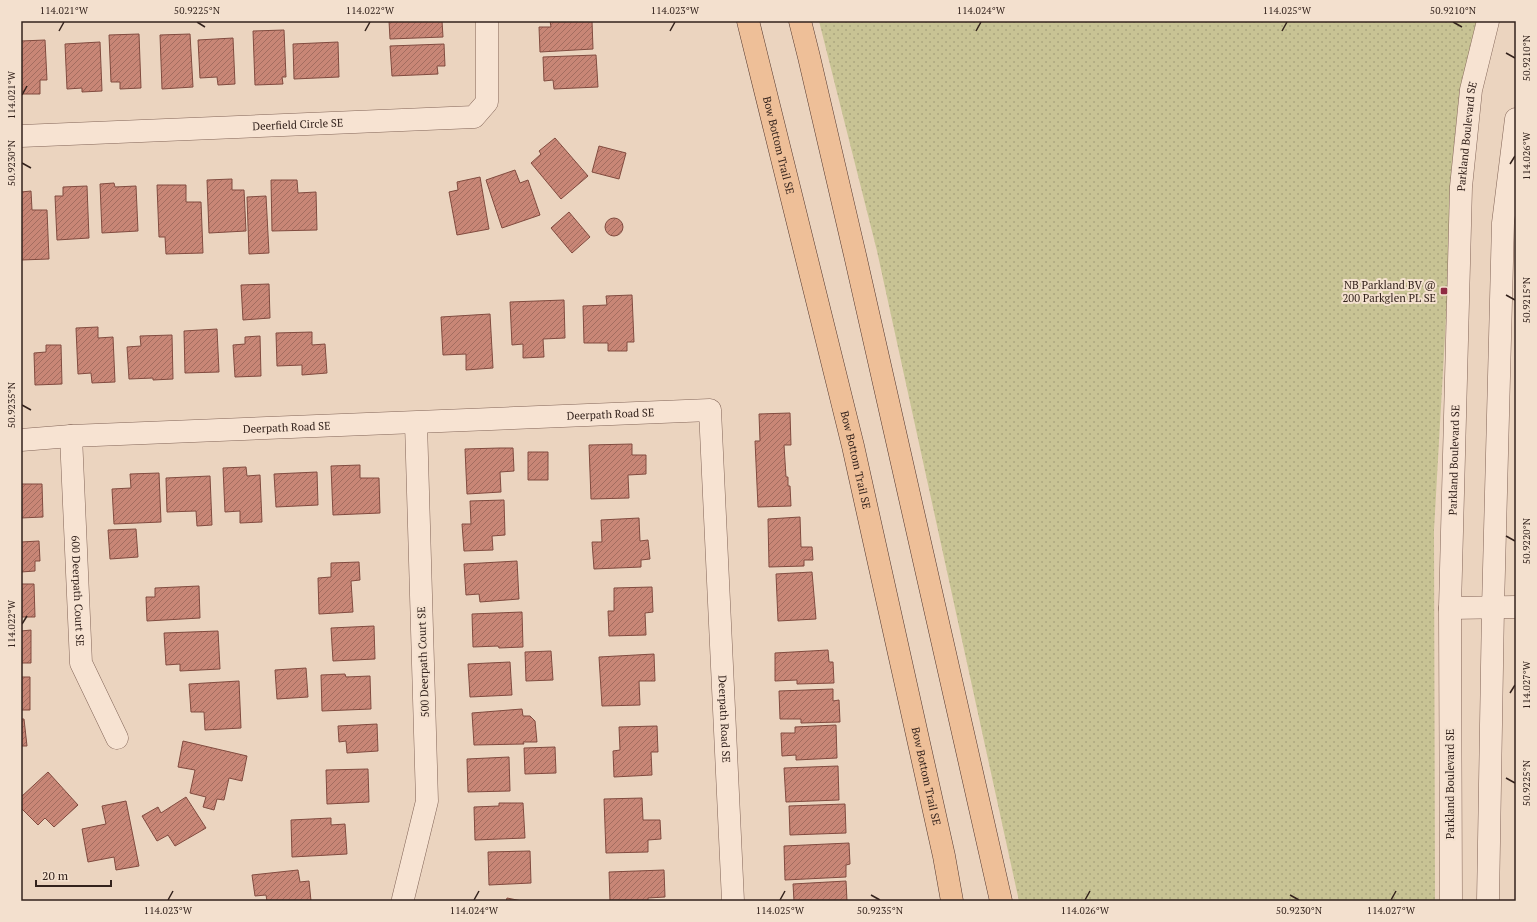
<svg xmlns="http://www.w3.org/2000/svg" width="1537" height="922" viewBox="0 0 1537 922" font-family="'PT Serif',serif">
	<defs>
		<pattern id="park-dots" width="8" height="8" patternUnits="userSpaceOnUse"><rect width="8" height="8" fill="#c8c394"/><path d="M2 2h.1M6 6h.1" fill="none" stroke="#aca77f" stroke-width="1.8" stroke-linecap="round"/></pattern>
		<pattern id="building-hatch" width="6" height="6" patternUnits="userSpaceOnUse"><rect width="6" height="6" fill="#c88676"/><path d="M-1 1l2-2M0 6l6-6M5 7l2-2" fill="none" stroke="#a36d60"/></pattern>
	</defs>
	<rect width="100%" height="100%" fill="#ebd4bf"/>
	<!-- park -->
	<path fill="url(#park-dots)" d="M819,21H1478L1454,176L1434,530L1435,901H1019L877,251Z"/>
	<!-- building -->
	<path fill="url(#building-hatch)" stroke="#814b3f" d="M389,21H442L443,37L390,39Z
		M550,21H592L593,49L540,52L539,27H551Z
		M284,30L286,77H282L283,84L255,85L253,31Z
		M139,34L141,88L120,89V82H111L109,35Z
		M190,34L193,87L162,89L160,35Z
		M233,38L235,84L218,85L217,77L200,78L198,40Z
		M45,40L47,80H40V94H21V41Z
		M100,42L102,91L82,92V88L67,89L65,44Z
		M338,42L339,77L294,79L293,44Z
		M444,44L445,66H437L438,74L392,76L390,46Z
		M596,55L598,87L554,89L553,80L544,81L543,57Z
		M555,138L588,176L561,199L531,163L541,154L539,151Z
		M599,146L626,153L619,179L592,172Z
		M515,170L520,183L528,180L540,215L502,228L486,180Z
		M480,177L489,229L457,235L449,192L458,190L457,182Z
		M232,179V190H244L246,231L209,233L207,180Z
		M271,180H297L298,193L316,192L317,230L272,231Z
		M114,183L115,187L136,186L138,231L102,233L100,184Z
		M157,185H186V202H201L203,253L166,254L165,237H159Z
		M87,186L89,238L57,240L55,196H63V187Z
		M31,191L32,210H47L49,259L21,260V192Z
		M266,196L269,253L249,254L247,197Z
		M569,212L590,237L572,253L551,228Z
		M605 227a9 9 0 1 1 18 0a9 9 0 1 1-18 0Z
		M269,284L270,318L243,320L241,285Z
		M632,295L634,342H627V351H608V343H584L583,306L607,305L606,296Z
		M564,300L565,338L543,339L544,357L523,358V344L512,345L510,302Z
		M490,314L493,368L466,370V354L443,355L441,317Z
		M98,327V338L113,337L115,382L92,383L91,373L78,374L76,328Z
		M217,329L219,372L185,373L184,331Z
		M312,332V345L325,344L327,373L302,375V365L277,366L276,333Z
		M172,335L173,379L153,380V378L129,379L127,347L141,346L140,336Z
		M260,336L261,376L235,377L233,345L245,344V337Z
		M46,345H61L62,384L35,385L34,353L46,352Z
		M790,413L791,445H784L786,477H788V486H790L791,506L758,507L755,441H760L759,414Z
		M632,444V455H646V474L628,475L629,498L591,499L589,445Z
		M499,448H513L514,471L500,472L501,492L467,494L465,449Z
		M528,452H548V480H528Z
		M360,465V478H379L380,513L333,515L331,466Z
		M246,467L247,476L260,475L262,522L240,523V511L225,512L223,468Z
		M317,472L318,505L276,507L274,474Z
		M159,473L161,522L114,524L112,489L131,488L130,474Z
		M210,476L212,525L197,526L196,511L167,512L166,478Z
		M21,484H42L43,517L21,518Z
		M504,500L505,535L492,536L493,550L464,551L462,524H471L470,501Z
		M800,517L801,547H812L813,560H804V566L769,567L768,519Z
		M639,518L640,541L648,540L650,559L641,560V567L594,569L592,542H602L601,520Z
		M136,529L138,557L110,559L108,530Z
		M39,541L40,561H35V571L21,572V542Z
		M517,561L519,599L480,602L479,594L466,595L464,564Z
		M359,562L360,580L351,581L353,612L319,614L318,578L331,577V563Z
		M812,572L816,619L778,621L776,574Z
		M21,584H34L35,617H21Z
		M199,586L200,618L147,621L146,597H155V588Z
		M652,587L653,612L645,613L646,635L609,636L608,611H614V588Z
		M522,612L523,647L499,648L498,646L473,647L472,614Z
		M374,626L375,659L333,661L331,628Z
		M31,630V663H21V631Z
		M218,631L220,669L180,671V664L166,665L164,633Z
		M828,650L829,662H833L834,683L797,684V680L775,681V653Z
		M551,651L553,680L526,681L525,652Z
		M654,654L655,681H639L640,705L602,706L599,657Z
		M510,662L512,695L470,697L468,664Z
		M306,668L308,697L277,699L275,670Z
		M345,674L346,677L370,676L371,709L322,711L321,675Z
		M21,677H30V710H21Z
		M239,681L241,728L205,730L204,712H191L189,684Z
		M833,689V701L839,700L840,722L801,723V719H780L779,691Z
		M522,709L523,716H530L535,721L537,742H523L524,744L474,745L472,713Z
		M21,719H24L27,746H21Z
		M377,724L378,751L347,753L346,741L339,742L338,726Z
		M836,725L837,758L796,760V755L782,756L781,733H795V727Z
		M657,726L658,752H651L652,775L614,777L613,751L620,750L619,727Z
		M183,741L247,756L242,781L229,778L224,800L217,799L214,810L203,807L206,797L190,793L195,770L178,767Z
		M555,747L556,773L525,774L524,748Z
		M509,757L510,791L468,792L467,759Z
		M838,766L839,800L786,802L784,768Z
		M368,769L369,802L327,804L326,770Z
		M48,772L78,805L54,827L45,818L38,825L21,808V797Z
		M186,797L206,828L175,846L168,835L157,841L142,816L158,807L161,813Z
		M642,798L643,820H660L661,839L648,840V852L606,853L604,799Z
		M126,801L139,866L116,870L114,857L88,862L82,829L106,824L102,806Z
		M499,803H523L525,838L475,840L474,807L499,806Z
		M845,804L846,833L790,835L789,806Z
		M331,818V825L345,824L347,854L292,857L291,820Z
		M849,843L850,864L846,865V877L785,880L784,846Z
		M530,851L531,883L489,885L488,852Z
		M298,870L300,882L309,881L311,901H267L266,895L255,896L252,875Z
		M664,870L665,897L648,898V901H610L609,872Z
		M846,881L847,901H794L793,884Z
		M507,898L522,901H506Z"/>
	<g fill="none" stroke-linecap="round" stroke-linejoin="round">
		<!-- minor casing -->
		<g stroke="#836558" stroke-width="23">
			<g id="minor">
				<path id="s1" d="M21,136L474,117L487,102V21"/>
				<path id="s2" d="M71,436L81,663L117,738"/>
				<path id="s3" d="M21,440L71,436L710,410L733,901"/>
				<path d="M1450,608L1516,607"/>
				<path d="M403,899L427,801L416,423"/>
				<path id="s4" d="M1451,901L1450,608L1461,187L1471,90L1488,21"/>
				<path d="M1488,901L1493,608L1503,223L1516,119"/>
			</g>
		</g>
		<!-- major casing -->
		<g stroke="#51352d" stroke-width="23">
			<g id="major">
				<path id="s5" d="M748,21L853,446L944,856L952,901"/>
				<path d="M800,21L809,57L855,255L1001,901"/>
			</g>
		</g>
		<!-- minor -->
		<use href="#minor" stroke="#f7e3d2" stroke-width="22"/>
		<!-- major -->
		<use href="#major" stroke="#eebf98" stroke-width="22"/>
	</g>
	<!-- ticks -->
	<path fill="none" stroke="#33221c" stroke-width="1.5" d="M197,22L205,27M1453,22L1462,27M59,31L64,22M365,31L370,22M670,31L675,22M976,31L981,22M1282,31L1287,22M1506,53L1515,58M22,95L27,86M22,163L31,168M1510,164L1515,156M1506,295L1515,300M22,405L31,410M1506,536L1515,541M22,624L27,616M1510,693L1515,685M1506,778L1515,783M871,895L880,900M1290,895L1299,900M168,900L173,891M474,900L479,891M780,900L785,891M1085,900L1090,891M1391,900L1396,891"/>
	<!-- markers -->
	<rect fill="#8f2b43" stroke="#f3e0ce" stroke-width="1.5" x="1440" y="287" width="8" height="8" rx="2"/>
	<g text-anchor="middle" stroke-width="4" stroke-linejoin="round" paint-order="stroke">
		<!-- street labels -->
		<g font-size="11" fill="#33221c" stroke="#f3e0ce">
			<text dy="4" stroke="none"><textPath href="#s1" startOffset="277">Deerfield Circle SE</textPath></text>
			<text dy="4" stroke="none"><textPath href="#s4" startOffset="765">Parkland Boulevard SE</textPath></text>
			<text dy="4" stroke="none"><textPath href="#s5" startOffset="128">Bow Bottom Trail SE</textPath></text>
			<text dy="4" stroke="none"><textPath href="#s3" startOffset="590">Deerpath Road SE</textPath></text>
			<text dy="4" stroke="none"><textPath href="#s3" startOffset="266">Deerpath Road SE</textPath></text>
			<text dy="4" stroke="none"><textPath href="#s5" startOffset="452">Bow Bottom Trail SE</textPath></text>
			<text dy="4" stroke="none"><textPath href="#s4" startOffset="441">Parkland Boulevard SE</textPath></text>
			<text dy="4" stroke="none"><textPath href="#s2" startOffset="155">600 Deerpath Court SE</textPath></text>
			<text transform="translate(423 662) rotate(-92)" y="4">500 Deerpath Court SE</text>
			<text dy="4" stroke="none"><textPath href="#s3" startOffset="999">Deerpath Road SE</textPath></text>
			<text dy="4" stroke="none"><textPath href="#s5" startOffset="776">Bow Bottom Trail SE</textPath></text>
			<text transform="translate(1450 784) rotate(-90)" y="4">Parkland Boulevard SE</text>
		</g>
		<!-- poi labels -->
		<g font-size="11" fill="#33221c" stroke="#f3e0ce" text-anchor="end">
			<text x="1436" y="289">NB Parkland BV @<tspan x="1436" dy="13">200 Parkglen PL SE</tspan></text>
		</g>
	</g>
	<!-- border -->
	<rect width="1537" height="922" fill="none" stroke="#f3e0ce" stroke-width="44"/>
	<!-- scale -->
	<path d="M36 880v6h75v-6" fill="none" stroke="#33221c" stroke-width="2"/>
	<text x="42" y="880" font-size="12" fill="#33221c" stroke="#f3e0ce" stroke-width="3" paint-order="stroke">20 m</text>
	<rect x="22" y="22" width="1493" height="878" fill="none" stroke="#33221c" stroke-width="1.5"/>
	<g font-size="10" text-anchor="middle" fill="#33221c">
		<text x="64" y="14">114.021°W</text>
		<text x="197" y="14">50.9225°N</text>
		<text x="370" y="14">114.022°W</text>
		<text x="675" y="14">114.023°W</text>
		<text x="981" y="14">114.024°W</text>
		<text x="1287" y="14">114.025°W</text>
		<text x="1453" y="14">50.9210°N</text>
		<text transform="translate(1526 58) rotate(-90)" y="4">50.9210°N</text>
		<text transform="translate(11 95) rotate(-90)" y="4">114.021°W</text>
		<text transform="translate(1526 156) rotate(-90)" y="4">114.026°W</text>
		<text transform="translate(11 163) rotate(-90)" y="4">50.9230°N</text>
		<text transform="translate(1526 300) rotate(-90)" y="4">50.9215°N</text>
		<text transform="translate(11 405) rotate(-90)" y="4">50.9235°N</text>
		<text transform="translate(1526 541) rotate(-90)" y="4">50.9220°N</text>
		<text transform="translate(11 624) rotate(-90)" y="4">114.022°W</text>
		<text transform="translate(1526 685) rotate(-90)" y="4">114.027°W</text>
		<text transform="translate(1526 783) rotate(-90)" y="4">50.9225°N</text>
		<text x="168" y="914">114.023°W</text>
		<text x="474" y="914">114.024°W</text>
		<text x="780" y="914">114.025°W</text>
		<text x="880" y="914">50.9235°N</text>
		<text x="1085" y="914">114.026°W</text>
		<text x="1299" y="914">50.9230°N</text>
		<text x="1391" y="914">114.027°W</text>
	</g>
</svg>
